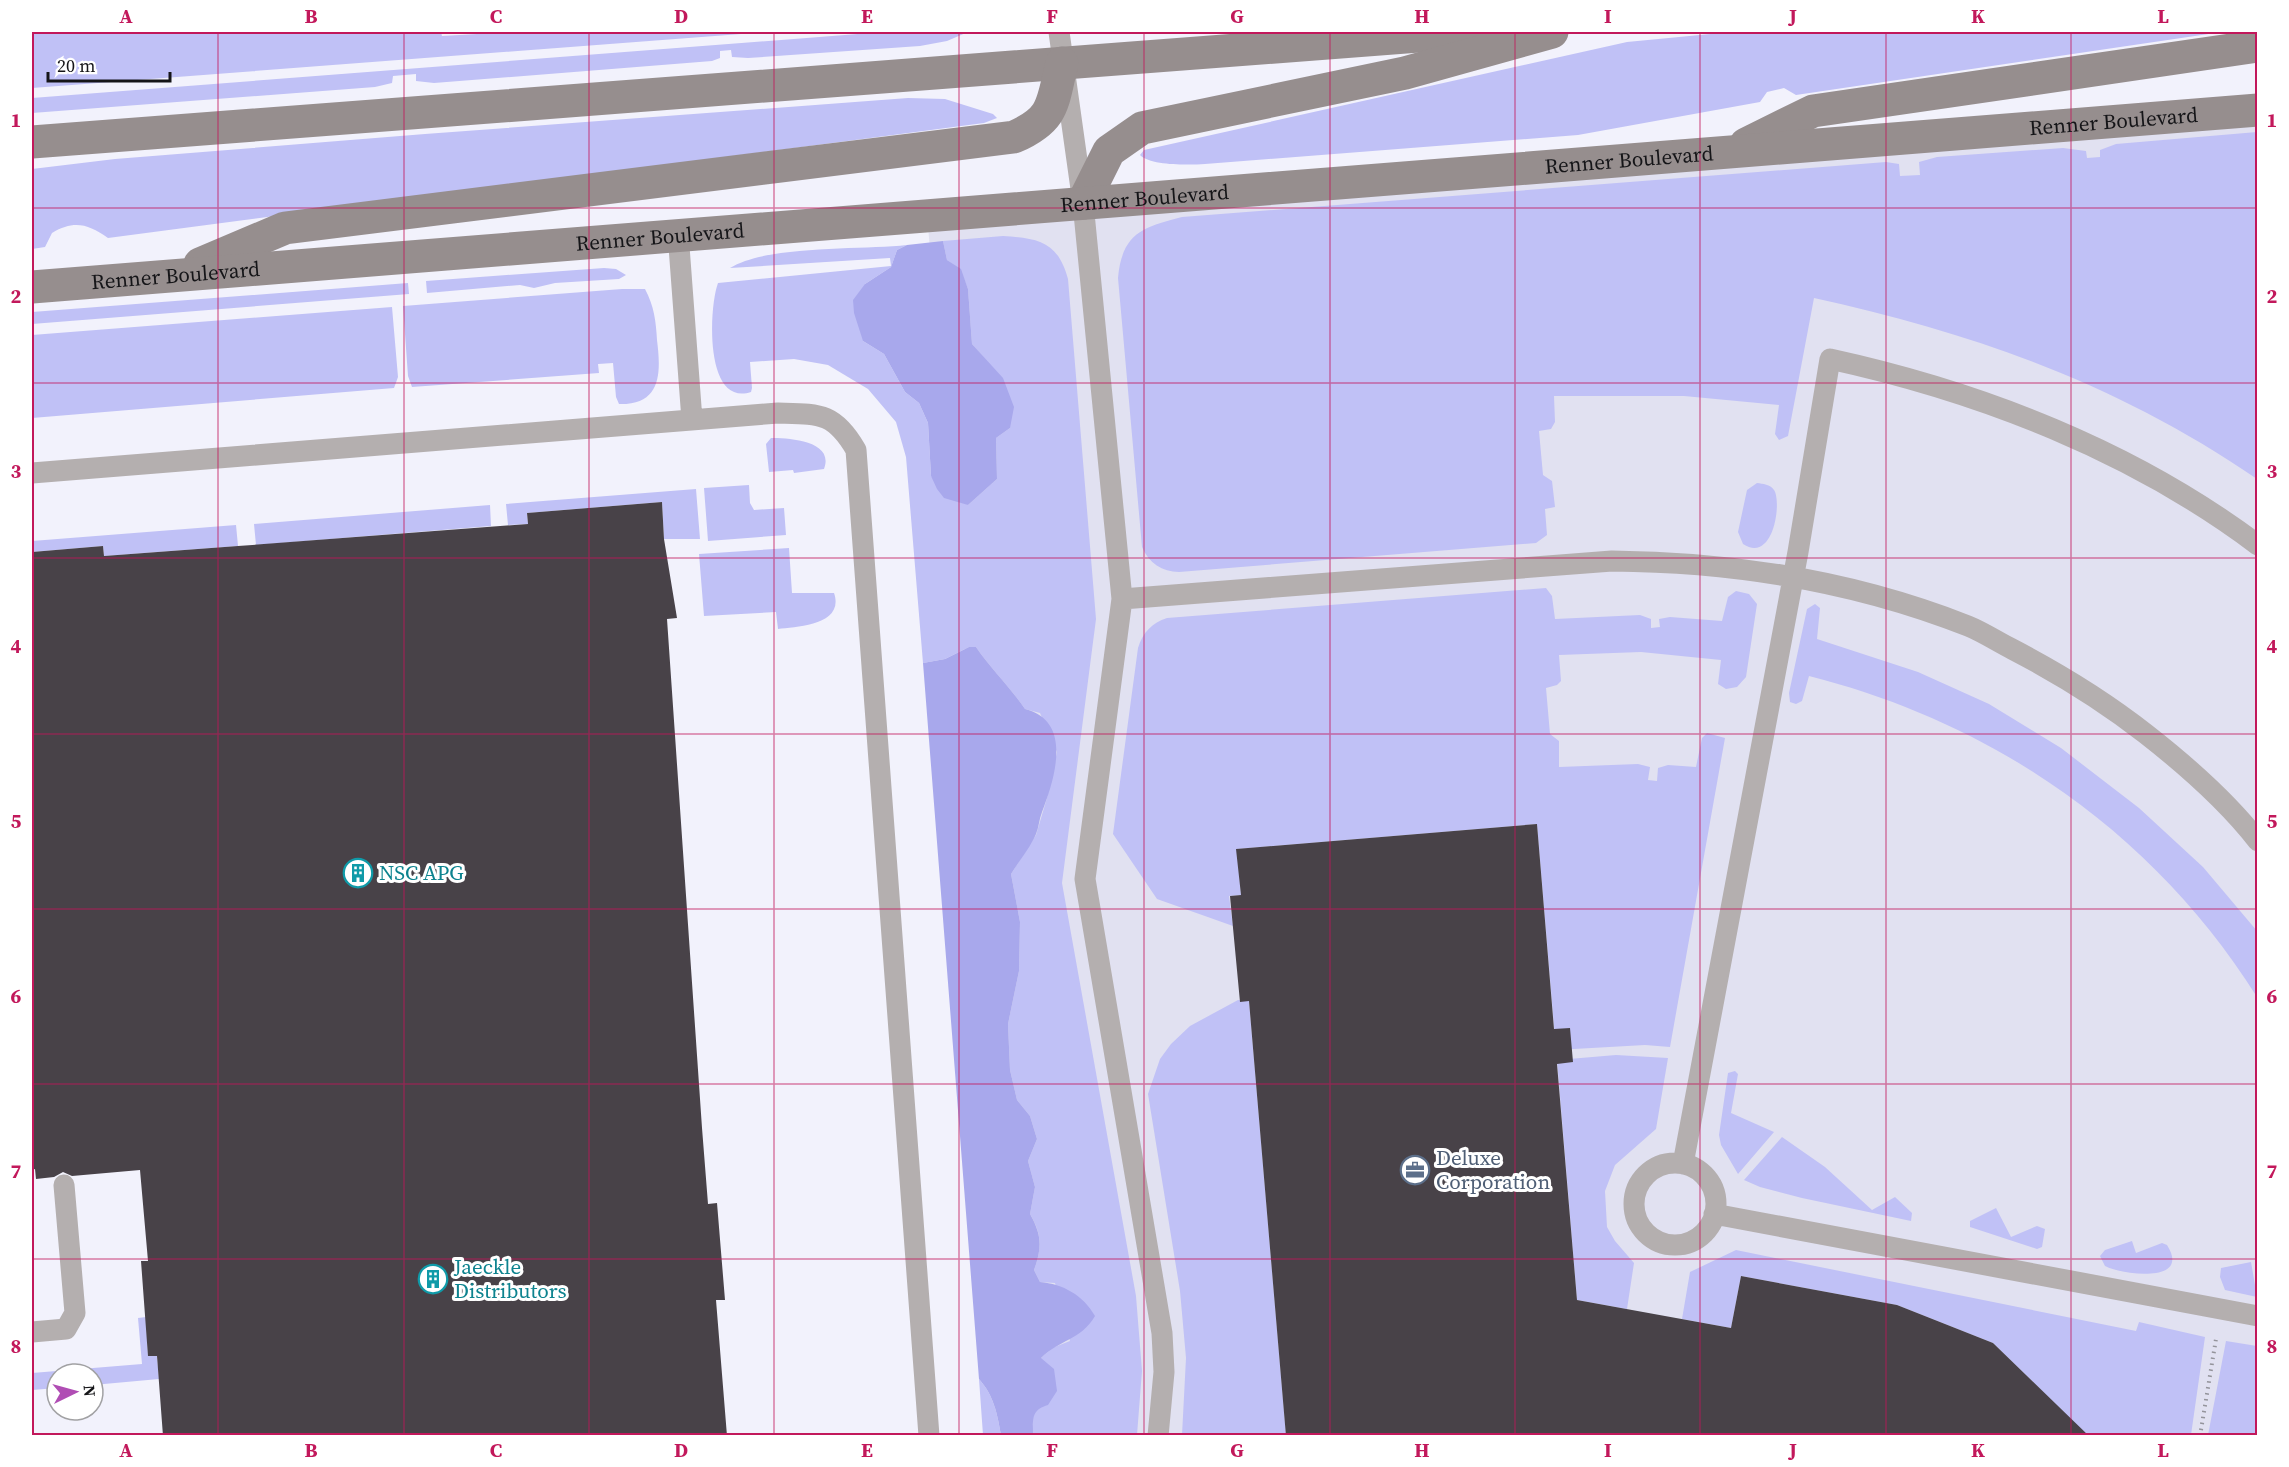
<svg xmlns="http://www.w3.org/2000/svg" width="2289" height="1467" viewBox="0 0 2289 1467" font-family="'Source Serif 4',serif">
	<rect width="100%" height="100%" fill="#f2f2fc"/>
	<!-- built -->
	<path fill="#e1e1f1" d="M2257,110V1435H1027L970,706L927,215Z"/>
	<!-- green -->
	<path fill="#c0c1f6" d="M32,32H441L442,36L477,34L483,32H767L32,88Z
		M883,32H968L947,41L920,46L748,58L732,57L731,50L720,51V58L712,61L434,83L416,81V74L393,76L392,83L375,87L32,113V98Z
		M1731,32H2222L1796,95L1784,88L1767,92L1760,102L1578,135L1205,164C1189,165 1151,166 1140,155L1144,150L1627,42Z
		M908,98L945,99L993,114L997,118L984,123L108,238C88,224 74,220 52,233L45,247L32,249V169L115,159L425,134Z
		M2257,132V479C2118,384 1977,334 1814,298L1788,436L1779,440L1775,434L1779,405L1684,396H1554L1555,422L1551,429L1539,431L1543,475L1552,481L1555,507L1545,509L1547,535L1536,543L1179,572C1162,572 1149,563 1142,547L1118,278C1122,233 1143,227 1182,217L1886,162L1899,164L1900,176L1920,175L1919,162L1937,157L2063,148L2086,151L2087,158L2100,157V150L2116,144Z
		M1003,236C1039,238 1058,242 1068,279L1096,619L1062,883L1136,1296L1142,1371L1137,1435H1033L1032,1416L1038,1408L1041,1358L1052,1348L1070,1341L1055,1283L1040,1282L1034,1270C1042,1248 1042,1234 1030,1214L1035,1187L1028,1161L1037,1139L1030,1116L1017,1100L1010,1070L1008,1024L1019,971L1020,922L1011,874L1036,835L1047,798L1057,752L1040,713L1025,709C1010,687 991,669 976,647H969L945,659L923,663L906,457L896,422L868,389L828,365L794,359L750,362L752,388L751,392C704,407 709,307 718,283L891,266L890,258L730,268C766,245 861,250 907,245L897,250L891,267L865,284L863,341L884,354L905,392L919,403L928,423L931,476L968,505L997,479L996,438L1010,428L986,360L972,344L968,289L960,269L947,260L943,241Z
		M604,268L616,269L626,275L619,279L555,283L534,288L520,285L427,293L426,281Z
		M408,283L409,294L32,324V312Z
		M622,289H645C654,306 656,321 657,340C661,372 662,405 619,404L616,397L613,363L598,364L599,373L412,387L408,376L403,306Z
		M392,307L398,377L394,388L32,418V335Z
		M771,438C787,438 835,440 824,469L794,473L793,470L769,472L766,444Z
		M1757,483C1763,484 1770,484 1774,490C1782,501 1774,564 1743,544L1738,532L1747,490Z
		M749,485L750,503L754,510L784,508L786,535L708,541L704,488Z
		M696,489L700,539H664L662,502L527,513L528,524L508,525L506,504Z
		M490,505L491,526L256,545L254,524Z
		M236,525L238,546L104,556L103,546L32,552V541Z
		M789,548L792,593H834C845,625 797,627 778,629L776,612L704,616L699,554Z
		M1546,588L1552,596L1555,619L1640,615L1651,619V628L1660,627L1659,619L1670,617L1722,621L1728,597L1736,591L1749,594L1757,604L1746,677L1737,687L1726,689L1718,684L1721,660L1641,652L1559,655L1561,681L1557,685L1546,688L1550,734L1559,741V767L1638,764L1650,767L1648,780L1657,781L1658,768L1668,765L1696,767L1702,738L1707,733L1725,738L1670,1047L1645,1045L1556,1050L1537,824L1237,849L1241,895L1229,896L1233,926L1157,899L1113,834L1138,648C1143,632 1152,623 1167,618Z
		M1815,604L1820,608L1817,639L1918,672L1989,704L2061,748L2139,808L2203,867L2257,931V997C2155,834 1995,723 1809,676L1802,701L1796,704L1790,702L1789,693L1807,609Z
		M1238,1000L1249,1001L1286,1435H1182L1186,1358L1180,1291L1148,1094L1160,1059L1171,1044L1190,1026Z
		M1616,1055L1668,1058L1656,1129L1615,1165L1605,1191L1607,1227L1615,1241L1634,1263L1627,1309L1577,1300L1557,1060Z
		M1735,1071L1738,1074L1731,1113L1774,1132L1738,1174L1721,1145L1719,1135L1728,1073Z
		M1782,1137L1825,1167L1872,1210L1895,1197L1912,1213L1911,1221L1802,1198L1760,1187L1744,1180Z
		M1996,1208L2011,1237L2037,1226L2045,1229L2042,1247L2037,1249L1970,1227V1221Z
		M2132,1241L2136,1253L2162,1243L2167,1245C2192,1284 2122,1275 2105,1266L2100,1256L2105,1250Z
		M1736,1250L2136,1331L2139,1322L2205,1337L2191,1435L2075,1436L2065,1413L1993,1343L1897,1305L1741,1276L1731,1328L1682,1319L1690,1272Z
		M2251,1262L2255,1285H2257V1297L2225,1290L2220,1277L2221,1268Z
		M146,1317L148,1356H157L159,1379L93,1385V1374H57V1388L32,1390V1373L142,1364L138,1318Z
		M2226,1341L2257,1346V1435H2208Z
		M979,1379C994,1396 997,1413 1001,1435H983Z"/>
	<!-- forest -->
	<path fill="#a8a8ec" d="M943,241L947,260L961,269L968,289L972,344L1003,378L1014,407L1010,428L996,438L997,479L968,505L944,498L937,489L931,476L928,423L919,403L905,392L884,354L863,341L854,313L853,300L865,284L891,267L897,250L907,245Z
		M969,647H976C991,669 1010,687 1025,709C1073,721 1055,778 1042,812C1039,819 1039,827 1036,834C1030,848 1019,861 1011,874L1020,922L1019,971L1008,1024L1010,1070L1017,1100L1030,1116L1037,1139L1028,1161L1035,1187L1030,1214C1042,1235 1042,1248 1034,1270L1040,1282C1063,1284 1083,1295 1095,1316C1080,1341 1060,1339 1041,1358L1054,1369L1057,1391L1048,1405C1031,1410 1033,1419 1033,1435H1001C997,1413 994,1396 979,1379L923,663L945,659Z"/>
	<!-- building -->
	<path fill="#484248" d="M662,502L664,539L677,618L667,619L702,1128L708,1204L717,1203L725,1300H716L727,1436H163L157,1356H148L141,1261H148L140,1170L72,1176L63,1172L54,1177L36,1179L35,1169L32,1170V552L103,546L104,556L238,546L528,524L527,513Z
		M1537,824L1554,1029L1570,1028L1573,1062L1557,1064L1577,1300L1731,1328L1741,1276L1897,1305L1993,1343L2089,1436H1286L1249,1001L1240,1002L1230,896L1241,895L1236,849Z"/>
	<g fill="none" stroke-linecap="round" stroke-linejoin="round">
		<!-- path -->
		<path stroke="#94949b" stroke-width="4" stroke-dasharray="1.5 4.5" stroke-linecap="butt" d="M2200,1436L2216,1339"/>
		<!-- lane -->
		<path stroke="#b4afaf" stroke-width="21" d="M1059,32L1083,203L1122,599L1085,879L1162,1333L1164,1372L1158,1436
			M678,233L692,420
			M32,473L778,413C819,414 834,412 856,450L929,1436
			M1122,599L1612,561C1733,562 1854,581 1968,626C1983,632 1998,642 2012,649C2060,674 2104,701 2146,734C2187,766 2226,800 2258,841
			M1634 1204a41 41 0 1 1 82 0a41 41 0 1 1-82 0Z
			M1683,1164L1798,552L1830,359C1981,392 2133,451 2258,545
			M1714,1214L2258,1316
			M32,1332L66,1329L75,1313L64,1185"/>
		<!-- secondary -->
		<g stroke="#968e8e" stroke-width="33">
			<path d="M32,142L1471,32"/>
			<path d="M1746,144L1813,111L2258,46"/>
			<path d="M1083,203L1109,151L1142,128L1405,73L1552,32"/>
			<path d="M200,264L285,228L1014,137C1055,119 1052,104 1062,63"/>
			<path id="s1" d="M32,287L2258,110"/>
		</g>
	</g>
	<!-- grid -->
	<path fill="none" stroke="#c2185b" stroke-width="1.5" stroke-opacity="0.55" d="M218,32V1436M404,32V1436M589,32V1436M774,32V1436M959,32V1436M1144,32V1436M1330,32V1436M1515,32V1436M1700,32V1436M1886,32V1436M2071,32V1436M32,208H2258M32,383H2258M32,558H2258M32,734H2258M32,909H2258M32,1084H2258M32,1259H2258"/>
	<!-- icons -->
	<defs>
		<g id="building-ring" transform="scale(1.5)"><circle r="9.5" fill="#fff" stroke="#0f9aa8" stroke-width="1.5"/><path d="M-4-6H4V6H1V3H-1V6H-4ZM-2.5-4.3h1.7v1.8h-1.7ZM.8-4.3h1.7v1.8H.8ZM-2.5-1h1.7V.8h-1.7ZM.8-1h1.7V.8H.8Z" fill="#0f9aa8"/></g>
		<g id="office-ring" transform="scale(1.5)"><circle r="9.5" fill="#fff" stroke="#5c6f8a" stroke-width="1.5"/><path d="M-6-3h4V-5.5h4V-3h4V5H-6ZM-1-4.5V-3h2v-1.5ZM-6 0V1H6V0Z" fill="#5c6f8a"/></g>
	</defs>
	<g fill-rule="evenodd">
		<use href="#building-ring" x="358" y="873"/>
		<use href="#office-ring" x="1415" y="1170"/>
		<use href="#building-ring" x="433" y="1279"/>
	</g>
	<g text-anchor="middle" stroke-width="6" stroke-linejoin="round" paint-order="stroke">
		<!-- street labels -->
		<g font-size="21" fill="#151518" stroke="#fff">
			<text dy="7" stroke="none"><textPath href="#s1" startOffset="2088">Renner Boulevard</textPath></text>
			<text dy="7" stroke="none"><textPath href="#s1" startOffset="1602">Renner Boulevard</textPath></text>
			<text dy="7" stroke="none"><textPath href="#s1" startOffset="1116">Renner Boulevard</textPath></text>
			<text dy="7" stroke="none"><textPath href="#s1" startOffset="630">Renner Boulevard</textPath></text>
			<text dy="7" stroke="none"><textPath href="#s1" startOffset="144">Renner Boulevard</textPath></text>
		</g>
		<!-- culture labels -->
		<g font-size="21" fill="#0d838f" stroke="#fff" text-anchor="start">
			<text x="379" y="880">NSC APG</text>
			<text x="454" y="1274">Jaeckle<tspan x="454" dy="24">Distributors</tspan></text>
		</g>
		<!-- service labels -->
		<g font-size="21" fill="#4e5e75" stroke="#fff" text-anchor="start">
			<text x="1436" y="1165">Deluxe<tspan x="1436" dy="24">Corporation</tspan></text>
		</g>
	</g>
	<!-- border -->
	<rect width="2289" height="1467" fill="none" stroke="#ffffff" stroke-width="66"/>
	<!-- north arrow -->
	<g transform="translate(75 1392) rotate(85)"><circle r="28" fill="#ffffff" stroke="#a1a1a3" stroke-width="1.5"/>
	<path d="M0-4.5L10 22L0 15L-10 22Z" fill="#b04db4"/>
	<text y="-9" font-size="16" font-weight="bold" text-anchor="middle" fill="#151518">N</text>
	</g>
	<!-- scale -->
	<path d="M48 72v9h122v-9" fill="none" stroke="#151518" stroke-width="3"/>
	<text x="57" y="72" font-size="18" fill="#151518" stroke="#ffffff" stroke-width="4.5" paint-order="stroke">20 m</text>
	<rect x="33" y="33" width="2223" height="1401" fill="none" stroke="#c2185b" stroke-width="2"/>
	<g font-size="20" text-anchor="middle" font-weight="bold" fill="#c2185b">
		<text x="126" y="23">A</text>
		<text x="311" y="23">B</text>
		<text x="496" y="23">C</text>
		<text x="681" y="23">D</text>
		<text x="867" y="23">E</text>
		<text x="1052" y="23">F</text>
		<text x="1237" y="23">G</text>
		<text x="1422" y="23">H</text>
		<text x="1608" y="23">I</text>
		<text x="1793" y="23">J</text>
		<text x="1978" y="23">K</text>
		<text x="2163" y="23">L</text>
		<text x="16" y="127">1</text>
		<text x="2272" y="127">1</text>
		<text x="16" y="303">2</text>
		<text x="2272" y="303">2</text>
		<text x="16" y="478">3</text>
		<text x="2272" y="478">3</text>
		<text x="16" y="653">4</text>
		<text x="2272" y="653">4</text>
		<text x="16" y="828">5</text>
		<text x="2272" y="828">5</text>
		<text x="16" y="1003">6</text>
		<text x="2272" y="1003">6</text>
		<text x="16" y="1178">7</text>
		<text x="2272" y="1178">7</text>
		<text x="16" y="1353">8</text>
		<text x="2272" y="1353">8</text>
		<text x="126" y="1457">A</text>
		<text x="311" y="1457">B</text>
		<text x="496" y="1457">C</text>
		<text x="681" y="1457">D</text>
		<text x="867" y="1457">E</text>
		<text x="1052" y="1457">F</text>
		<text x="1237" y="1457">G</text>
		<text x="1422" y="1457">H</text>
		<text x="1608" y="1457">I</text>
		<text x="1793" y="1457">J</text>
		<text x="1978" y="1457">K</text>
		<text x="2163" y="1457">L</text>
	</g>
</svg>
